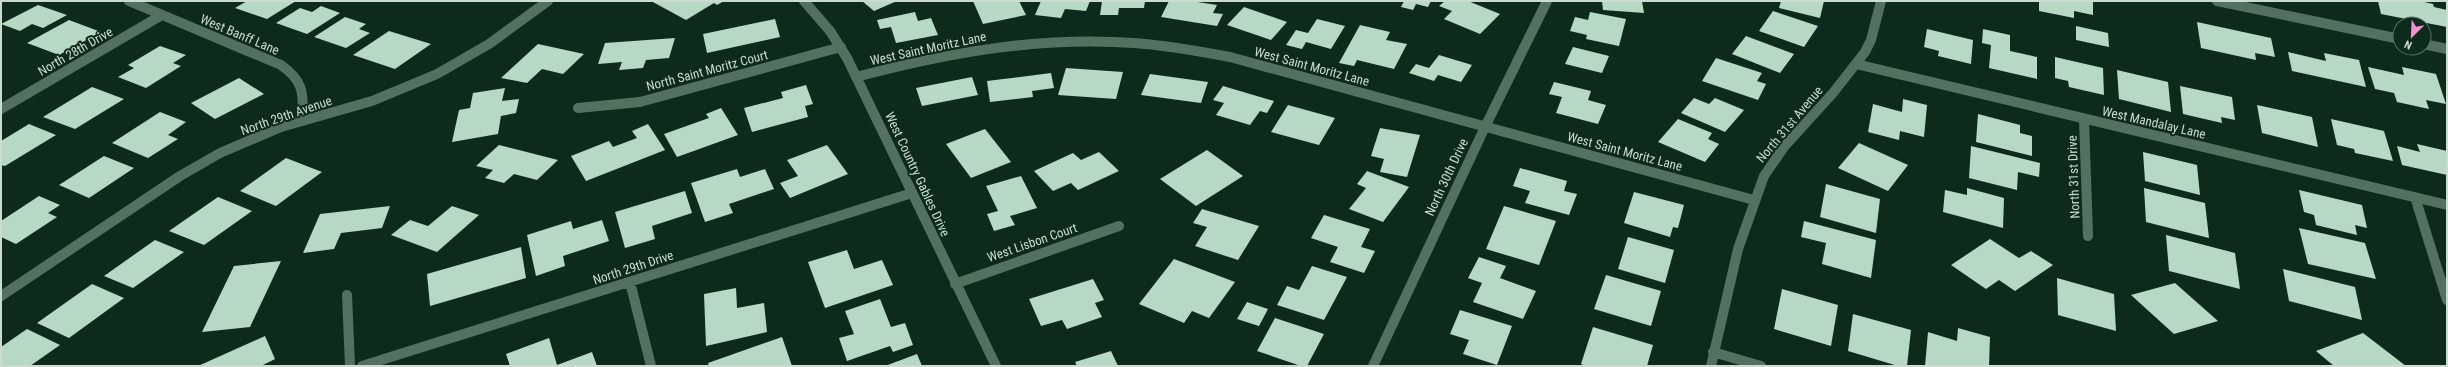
<svg xmlns="http://www.w3.org/2000/svg" width="2448" height="367" viewBox="0 0 2448 367" font-family="'Roboto Condensed',sans-serif">
	<rect width="100%" height="100%" fill="#0e2a1d"/>
	<!-- building -->
	<path fill="#b8d8c6" d="M247,1H296L267,19L235,8Z
		M651,1H724L717,5L714,3L686,20Z
		M862,1H897L874,11Z
		M973,1H1019L1026,15L983,24Z
		M1041,1H1090L1086,11L1065,9L1061,18L1035,15Z
		M1102,1H1145L1144,8H1119L1118,15H1100Z
		M1169,1H1191L1217,5L1213,13L1223,14L1217,26L1161,17Z
		M1404,1H1431L1428,7L1416,4L1413,10L1401,7Z
		M1445,1H1468L1500,14L1480,34L1444,19L1452,11L1439,6Z
		M1602,1H1642L1644,13L1603,10Z
		M1781,1H1824L1820,18L1779,8Z
		M2039,1H2093V15L2074,11V18L2039,11Z
		M2378,1H2420L2433,4L2434,7L2447,10V27L2381,14Z
		M38,5L67,15L43,28L32,24L20,31L1,24Z
		M321,6L340,13L307,34L276,23L300,8L312,12Z
		M1244,7L1287,22L1271,40L1227,25Z
		M1773,11L1818,26L1804,47L1759,31Z
		M915,12L918,21L931,18L938,35L896,43L891,27L880,29L877,20Z
		M1590,12L1626,19L1619,46L1586,39L1587,35L1570,31L1575,17L1588,20Z
		M345,17L366,24L359,29L370,33L346,48L314,37Z
		M775,19L780,37L707,53L703,34Z
		M1317,19L1345,26L1331,49L1306,42L1302,49L1286,45L1296,30L1308,33Z
		M69,20L101,32L59,55L27,43Z
		M2197,22L2271,38L2275,57L2255,53L2256,60L2201,48Z
		M1360,25L1390,32L1386,40L1407,44L1394,69L1357,60L1354,66L1339,63Z
		M2076,26L2108,33L2109,47L2076,40Z
		M1927,29L1973,40L1971,64L1938,56L1939,51L1924,47Z
		M1983,29L2010,35V51L2037,57V79L1989,68L1991,45L1982,43Z
		M389,31L431,44L395,69L353,55Z
		M1746,36L1794,54L1780,73L1732,54Z
		M675,38L669,58L646,60L643,68L619,70L622,62L598,64L605,43Z
		M538,44L584,54L563,74L542,69L527,83L501,78Z
		M160,46L186,55L173,63L181,66L146,88L118,77L134,68L128,65Z
		M1573,47L1609,56L1602,73L1565,64Z
		M2288,52L2326,61L2324,53L2359,60L2366,87L2292,71Z
		M1439,55L1472,65L1461,82L1438,75L1434,81L1409,73L1416,64L1429,68Z
		M2055,57L2103,68L2104,95L2069,87L2068,81L2055,78Z
		M1716,58L1762,73L1757,81L1766,84L1758,100L1702,81Z
		M2368,67L2404,75L2402,67L2436,74L2446,104L2426,100L2429,109L2397,102L2394,93L2375,89Z
		M1066,68L1123,72L1116,99L1058,95Z
		M2117,70L2168,82L2171,112L2119,99Z
		M1051,73L1054,88L1032,91L1033,97L990,102L987,81Z
		M1150,74L1208,82L1201,103L1141,95Z
		M972,77L978,95L922,106L916,88Z
		M239,78L264,94L215,119L191,103Z
		M1554,82L1591,91L1588,100L1606,105L1598,124L1556,113L1562,97L1549,94Z
		M806,85L813,104L805,106L808,117L752,132L744,108L783,98L781,92Z
		M1223,86L1274,101L1267,113L1260,111L1250,125L1216,115L1224,103L1213,100Z
		M2180,86L2232,97L2235,120L2221,117L2222,123L2183,114Z
		M92,87L124,99L75,129L43,117Z
		M505,88L502,101L519,99L516,113L501,116L498,134L452,142L459,110L470,108L473,93Z
		M1694,98L1709,104L1715,98L1744,110L1725,132L1681,113Z
		M1903,99L1927,105L1924,137L1900,131L1899,140L1868,132L1873,104L1902,112Z
		M1288,105L1335,118L1319,145L1271,132Z
		M2257,105L2312,117L2318,147L2262,133Z
		M721,108L738,135L677,157L664,134L709,118L706,114Z
		M160,112L186,122L168,135L178,139L148,158L112,143Z
		M1978,114L2020,125V133L2032,136V156L1976,142Z
		M1678,119L1712,133L1708,139L1719,144L1705,162L1658,142Z
		M2331,119L2384,131L2393,161L2355,153L2354,149L2337,145Z
		M29,124L56,135L5,166L1,165V141Z
		M648,124L665,150L586,181L571,156L609,141L613,147L637,138L632,131Z
		M1380,128L1420,135L1407,177L1380,172L1384,159L1371,156Z
		M985,129L1011,162L971,178L946,144Z
		M1859,143L1908,165L1888,191L1838,168Z
		M2417,144L2447,151V175L2402,165L2397,146L2420,152Z
		M499,145L558,160L537,180L514,174L504,183L485,178L493,170L476,166Z
		M827,145L848,174L790,198L780,183L798,176L787,160Z
		M1971,146L2040,163L2039,177L2018,172L2017,190L1969,178Z
		M1207,150L1243,176L1196,206L1160,179Z
		M1099,152L1119,171L1078,190L1071,183L1053,191L1034,171L1073,153L1081,160Z
		M2143,152L2197,165L2200,195L2145,181Z
		M104,156L134,168L89,198L59,185Z
		M286,158L322,172L276,206L240,191Z
		M1520,168L1567,181L1564,191L1577,194L1569,215L1525,203L1530,191L1513,186Z
		M737,169L740,177L765,169L774,189L729,204L733,213L705,222L691,183Z
		M1367,171L1409,187L1383,222L1349,209L1366,188L1357,184Z
		M1021,176L1037,208L1010,216L1015,225L994,231L987,214L998,211L986,186Z
		M1826,184L1880,199L1876,233L1820,217Z
		M1967,188L2004,198L2003,228L1943,212L1945,190L1967,195Z
		M2144,188L2205,203L2209,238L2146,222Z
		M2299,190L2362,205L2367,228L2355,225L2357,235L2316,225L2314,215L2304,212Z
		M685,191L692,213L652,226L655,239L625,248L615,212Z
		M1634,192L1684,205L1678,228L1673,227L1670,237L1624,223Z
		M39,196L60,205L48,213L57,217L16,244L1,237V221Z
		M218,197L252,211L204,245L169,231Z
		M390,206L382,228L341,233L334,249L303,253L320,214Z
		M452,206L479,215L437,252L391,235L410,220L428,226Z
		M1504,206L1556,221L1539,265L1486,249Z
		M1202,209L1259,226L1238,260L1195,246L1207,227L1193,223Z
		M1324,215L1370,229L1361,247L1375,251L1364,273L1330,262L1338,247L1311,238Z
		M602,220L609,241L563,256L565,266L536,276L527,235L571,221L573,229Z
		M1804,221L1876,240L1871,278L1822,264L1826,243L1801,237Z
		M2299,228L2365,243L2376,279L2308,264Z
		M2166,235L2235,253L2240,289L2169,271Z
		M1628,237L1674,250L1665,283L1618,269Z
		M1990,239L2019,258L2031,251L2053,265L2015,291L1999,280L1986,289L1951,265Z
		M155,240L184,252L133,288L104,276Z
		M521,247L526,278L430,306L427,274Z
		M847,250L854,269L882,260L893,285L825,308L808,262Z
		M1479,257L1506,266L1500,278L1536,291L1523,319L1473,302L1482,283L1468,278Z
		M1174,259L1235,282L1209,318L1192,311L1184,323L1139,304Z
		M281,261L250,327L202,332L234,266Z
		M1312,266L1347,277L1324,320L1277,305L1287,286L1299,290Z
		M2283,269L2355,287L2362,320L2289,301Z
		M1606,275L1661,291L1651,326L1594,309Z
		M2057,278L2114,294L2116,331L2058,315Z
		M1093,279L1104,300L1095,303L1102,317L1067,329L1062,320L1041,326L1029,299Z
		M2175,283L2218,321L2174,334L2131,295Z
		M92,284L124,298L69,338L37,323Z
		M736,288L737,308L764,303L767,332L706,346L704,294Z
		M1782,289L1838,305L1831,346L1774,329Z
		M880,299L891,327L905,323L913,345L893,352L890,346L847,361L839,338L854,334L845,311Z
		M1247,302L1268,309L1259,326L1237,319Z
		M1460,310L1512,326L1497,365L1463,354L1469,340L1450,334Z
		M1853,314L1911,330L1907,366H1898L1848,351Z
		M1275,318L1324,334L1307,366H1301L1257,351Z
		M1593,327L1653,345L1647,366H1586L1581,364Z
		M1958,328L1990,337L1989,366H1925L1928,332L1957,341Z
		M27,329L60,345L30,366H1V347Z
		M2363,333L2406,366H2334L2316,351Z
		M265,336L275,359L261,366H198Z
		M782,337L792,366H709L708,363Z
		M549,338L557,365L592,352L597,366H510L506,354Z
		M1111,351L1118,366H1077L1075,362Z
		M917,354L922,366H885Z"/>
	<g fill="none" stroke-linecap="round" stroke-linejoin="round">
		<!-- minor -->
		<path stroke="#537060" stroke-width="10" d="M129,1L281,65C305,82 303,94 303,121
			M804,1L830,31L847,58L996,366
			M2217,1L2400,39
			M2424,44L2447,49
			M1856,64L2447,205
			M856,77C947,53 1039,36 1134,43C1166,45 1198,51 1230,57L1754,200
			M578,108L640,102L841,47
			M1,109L162,15
			M2084,119L2088,236
			M2415,197L2447,300
			M630,282L651,366
			M955,284L1119,226
			M347,295L350,366
			M1,296L180,176L220,153L281,127L372,101L437,74L489,44L548,1
			M1713,352L1761,366
			M362,366L912,193
			M1373,366L1485,127L1547,1
			M1711,366L1738,249L1764,176L1784,147L1833,93L1865,52L1871,40L1881,1"/>
	</g>
	<g text-anchor="middle" stroke-width="4" stroke-linejoin="round" paint-order="stroke">
		<!-- street labels -->
		<g font-size="13" fill="#cbdbd1" stroke="#0e2a1d">
			<text transform="translate(240 34) rotate(23)" y="5">West Banff Lane</text>
			<text transform="translate(928 48) rotate(-12)" y="5">West Saint Moritz Lane</text>
			<text transform="translate(75 51) rotate(-30)" y="5">North 28th Drive</text>
			<text transform="translate(1312 66) rotate(15)" y="5">West Saint Moritz Lane</text>
			<text transform="translate(707 70) rotate(-15)" y="5">North Saint Moritz Court</text>
			<text transform="translate(286 115) rotate(-19)" y="5">North 29th Avenue</text>
			<text transform="translate(2154 122) rotate(13)" y="5">West Mandalay Lane</text>
			<text transform="translate(1789 124) rotate(-50)" y="5">North 31st Avenue</text>
			<text transform="translate(1625 151) rotate(15)" y="5">West Saint Moritz Lane</text>
			<text transform="translate(918 174) rotate(65)" y="5">West Country Gables Drive</text>
			<text transform="translate(1446 177) rotate(-65)" y="5">North 30th Drive</text>
			<text transform="translate(2073 177) rotate(-92)" y="5">North 31st Drive</text>
			<text transform="translate(1032 242) rotate(-19)" y="5">West Lisbon Court</text>
			<text transform="translate(633 267) rotate(-18)" y="5">North 29th Drive</text>
		</g>
	</g>
	<!-- border -->
	<rect width="2448" height="367" fill="none" stroke="#cbdbd1" stroke-width="4"/>
	<!-- north arrow -->
	<g transform="translate(2412 36) rotate(204)"><circle r="19" fill="#0e2a1d" stroke="#5a7165"/>
	<path d="M0-3L7 15L0 10L-7 15Z" fill="#f591d2"/>
	<text y="-6" font-size="11" font-weight="bold" text-anchor="middle" fill="#cbdbd1">N</text>
	</g>
</svg>
